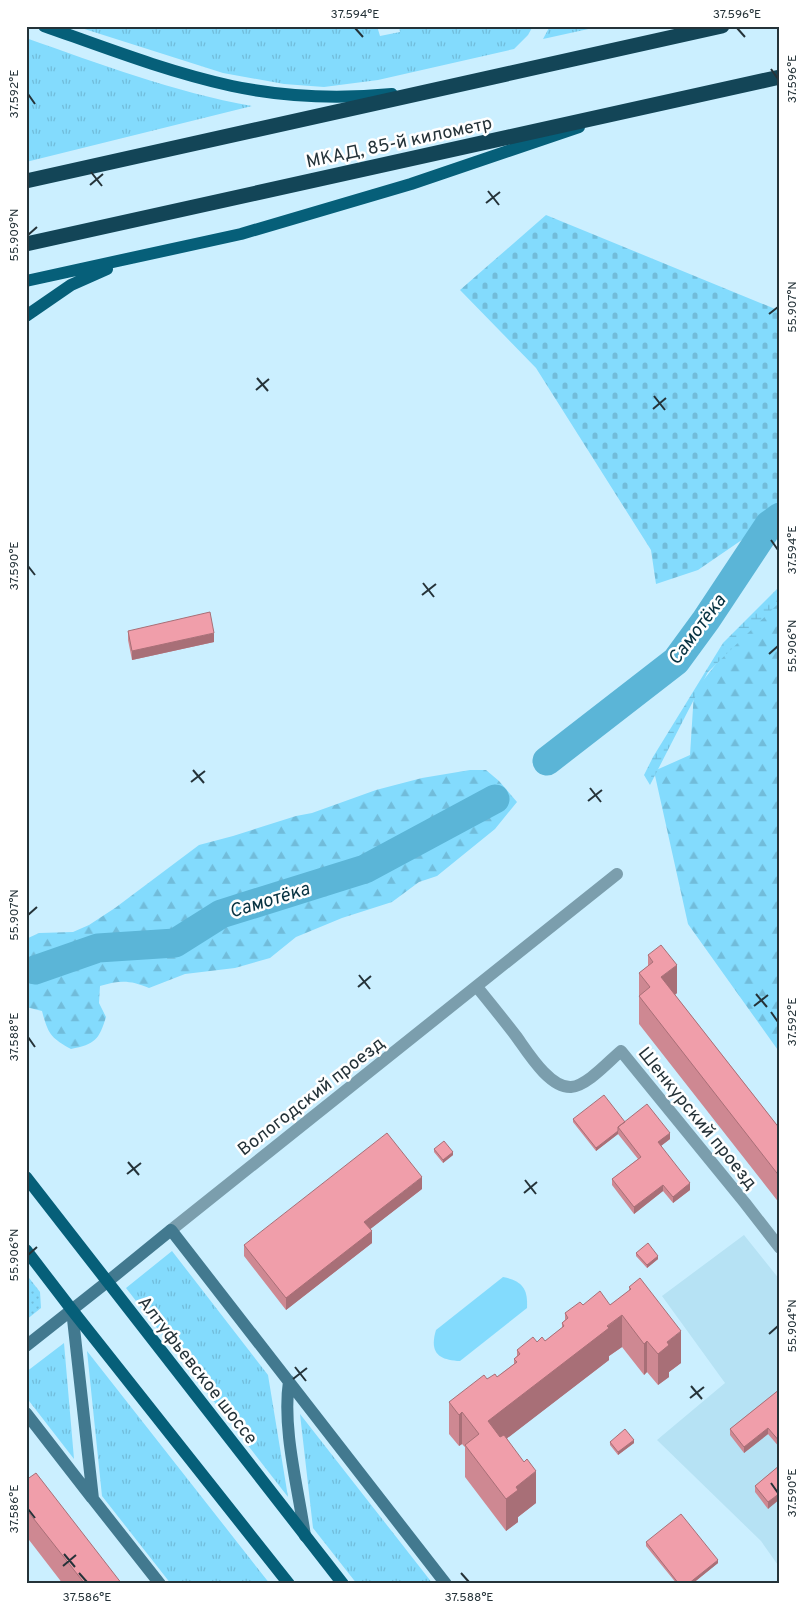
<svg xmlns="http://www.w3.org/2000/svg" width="806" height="1610" viewBox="0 0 806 1610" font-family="Overpass,sans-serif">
	<defs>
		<pattern id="grass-tufts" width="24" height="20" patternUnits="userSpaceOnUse" patternTransform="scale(1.25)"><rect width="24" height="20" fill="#83dbfd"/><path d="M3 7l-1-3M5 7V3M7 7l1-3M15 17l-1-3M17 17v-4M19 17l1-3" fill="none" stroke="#71bcda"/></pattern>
		<pattern id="forest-firs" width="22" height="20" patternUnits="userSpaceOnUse" patternTransform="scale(1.25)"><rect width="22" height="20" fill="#83dbfd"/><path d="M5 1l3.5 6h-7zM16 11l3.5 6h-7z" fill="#71bcda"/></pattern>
		<pattern id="wetland-marsh" width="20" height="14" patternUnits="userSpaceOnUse" patternTransform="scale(1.25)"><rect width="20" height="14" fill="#83dbfd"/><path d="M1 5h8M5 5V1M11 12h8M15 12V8" fill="none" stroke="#71bcda"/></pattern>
		<pattern id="cemetery-stones" width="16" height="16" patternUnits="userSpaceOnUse" patternTransform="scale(1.25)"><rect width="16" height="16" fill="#83dbfd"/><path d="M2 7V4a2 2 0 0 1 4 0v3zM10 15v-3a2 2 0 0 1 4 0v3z" fill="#71bcda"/></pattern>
		<pattern id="park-dots" width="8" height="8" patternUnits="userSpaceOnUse" patternTransform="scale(1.25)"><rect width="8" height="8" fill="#83dbfd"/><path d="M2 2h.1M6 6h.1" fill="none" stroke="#71bcda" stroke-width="1.8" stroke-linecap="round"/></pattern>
	</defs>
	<rect width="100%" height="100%" fill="#cbefff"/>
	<!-- built -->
	<path fill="#b6e2f4" d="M744,1235L780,1280V1568L761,1541L657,1440L725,1383L662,1296Z"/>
	<!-- grass -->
	<path fill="url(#grass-tufts)" d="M75,26H377L380,36L400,32L399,26H533L528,35L514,49L378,80L324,87L284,84L223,73Z
		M550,26H602L543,39Z
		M26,38C100,64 174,92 252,106L26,162Z
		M172,1251L268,1375L288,1497L126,1288Z
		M64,1343L74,1459L26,1397V1372Z
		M87,1351L270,1584H171L102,1496Z
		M300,1414L433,1584H357L313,1528Z"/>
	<!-- forest -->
	<path fill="url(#forest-firs)" d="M780,597V1053L688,924L654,771L690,755L694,692L731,645Z
		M470,770H486L499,781L517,802L495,829L437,876L419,882L392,902L342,918L296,937L270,958L235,968L185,974L149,988C130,980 120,980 100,986L99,1003L106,1017C99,1040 95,1044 71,1049C51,1038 48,1034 42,1011L26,1007V939L39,933L73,932L89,925L115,908L199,845L233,836L296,816L312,813L376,790L422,778Z"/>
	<!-- wetland -->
	<path fill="url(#wetland-marsh)" d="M780,586V602L708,672L650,785L644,775L653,757L723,643Z"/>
	<!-- cemetery -->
	<path fill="url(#cemetery-stones)" d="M546,215L780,311V511L765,524L698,570L656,584L651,550L536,368L460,290Z"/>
	<!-- park -->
	<path fill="url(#park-dots)" d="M26,1274L40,1292L41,1308L26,1320Z"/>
	<!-- pitch -->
	<path fill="#83dbfd" d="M503,1277C522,1281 528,1288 527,1308L460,1361C439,1360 429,1353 436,1330Z"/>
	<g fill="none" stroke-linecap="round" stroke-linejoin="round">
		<!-- river -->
		<path stroke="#5bb5d7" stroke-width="29" d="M547,761L676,661L706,620L769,525L780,517
			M35,970L98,948L175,943L221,914L365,869L495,799"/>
		<!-- street -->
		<path stroke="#7b9ead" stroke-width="12" d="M477,987C490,1003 503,1019 516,1036C527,1051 549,1088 571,1087C587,1086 609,1061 621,1051L745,1203L780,1248
			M171,1230L617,874"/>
		<!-- secondary -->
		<path stroke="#42798f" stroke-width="12" d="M72,1310L93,1499L160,1584
			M26,1346L107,1282L171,1230L446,1584
			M289,1381C282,1429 298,1487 305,1536
			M26,1413L92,1498"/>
		<!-- primary -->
		<path stroke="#065f79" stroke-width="12" d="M44,26C106,48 168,72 232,86C284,97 339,99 392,94
			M26,281L241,234L411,184L579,127
			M26,316L71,285L107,269
			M26,1177L343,1584
			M26,1250L72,1310L289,1584"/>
		<!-- highway -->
		<path stroke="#134557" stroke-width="15" d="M26,181L722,26
			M26,244L780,77"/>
	</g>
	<!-- wall -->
	<path fill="#ce8892" d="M128,631L214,642L132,660L128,640Z
		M648,955L677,993L675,995L780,1129V1204L639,1024V973L648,966Z
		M573,1119L625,1122L670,1139L661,1146L690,1190L673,1203L663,1191L634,1214L612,1185V1179L638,1159L618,1134L596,1151L573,1122Z
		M434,1149L453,1155L443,1163L434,1152Z
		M422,1189L370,1229L372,1243L286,1310L244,1256V1245Z
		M636,1253L658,1259L647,1268L636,1256Z
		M629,1287L681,1363L669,1372V1377L658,1385L647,1372L644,1375L622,1347L609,1356V1360L507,1438L536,1503L518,1517V1522L506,1531L465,1477V1447L462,1444L459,1446L449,1434V1402L487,1379L497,1377L514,1364V1359L517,1356V1350L537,1342L545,1341L562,1328V1323L565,1320V1313L583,1305H610L629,1291Z
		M780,1389V1448L768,1434L744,1453L730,1435V1429Z
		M610,1442L634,1443L618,1455L610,1445Z
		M780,1465L768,1509L755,1492V1486Z
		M26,1480L122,1584H63L26,1536Z
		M646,1542L718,1563L692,1584H677L646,1546Z"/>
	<!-- shaded-wall -->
	<path fill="#a86f77" d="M214,633V642L132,660V651Z
		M677,965V993L661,1005V977Z
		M618,1131V1134L596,1151V1148Z
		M670,1133V1139L658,1148V1142Z
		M453,1152V1155L443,1163V1160Z
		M422,1177V1189L364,1234V1222Z
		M690,1183V1190L673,1203V1197Z
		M663,1185V1191L634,1214V1207Z
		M372,1231V1243L286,1310V1298Z
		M658,1256V1259L647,1268V1265Z
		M622,1315V1347L609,1356V1360L488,1453V1421Z
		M681,1331V1363L669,1372V1377L658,1385V1354L667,1342Z
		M647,1341V1372L644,1375V1344Z
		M462,1412V1444L459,1446V1415Z
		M768,1428V1434L744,1453V1447Z
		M634,1440V1443L618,1455V1452Z
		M536,1471V1503L518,1517V1522L506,1531V1499L516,1487Z
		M780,1493V1499L768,1509V1502Z
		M718,1560V1563L692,1584H688Z"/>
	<!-- building -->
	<path fill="#f09eaa" stroke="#a86f77" d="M210,612L214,633L132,651L128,631Z
		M661,945L677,965L661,977L780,1129V1177L639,996L650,987L639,973L653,962L648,955Z
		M604,1095L625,1122L618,1127V1131L596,1148L573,1119Z
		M647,1104L670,1133L658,1142L690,1183L673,1197L663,1185L634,1207L612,1179L641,1157L618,1127Z
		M387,1133L422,1177L364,1222L372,1231L286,1298L244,1245Z
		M444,1141L453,1152L443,1160L434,1149Z
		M648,1243L658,1256L647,1265L636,1253Z
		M640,1278L681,1331L667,1342L669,1345L658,1354L647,1341L644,1344L622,1315L607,1326L609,1328L488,1421L500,1437L504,1435L524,1462L527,1459L536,1471L516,1487L518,1490L506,1499L465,1445L479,1434L462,1412L459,1415L449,1402L484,1375L487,1379L495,1374L497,1377L517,1362L514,1359L520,1354L517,1350L533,1337L537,1342L542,1337L545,1341L564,1326L562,1323L568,1318L565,1313L580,1302L583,1305L600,1291L610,1305L631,1289L629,1287Z
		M780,1389V1442L768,1428L744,1447L730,1429Z
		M625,1429L634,1440L618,1452L610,1442Z
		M780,1465V1493L768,1502L755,1486Z
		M36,1473L122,1584H85L26,1509V1480Z
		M681,1514L718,1560L688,1584H679L646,1542Z"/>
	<!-- ticks -->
	<path fill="none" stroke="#253339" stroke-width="2" d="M355,28L363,37M737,28L745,37M771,69L778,79M28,94L35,104M91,172L102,186M90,185L103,174M488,191L499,205M486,203L500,192M28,235L37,227M769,314L778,307M257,378L268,391M256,390L269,379M654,396L665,410M653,409L666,398M771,540L778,550M28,566L35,575M423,583L434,597M422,595L436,584M769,654L778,646M193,770L204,783M191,782L205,771M590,788L601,802M588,801L602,790M28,915L37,907M359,975L370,989M358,987L371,976M756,994L767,1007M754,1006L768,995M771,1012L778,1022M28,1037L35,1047M128,1162L139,1175M127,1174L141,1163M525,1180L536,1194M524,1193L537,1182M28,1255L37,1247M769,1334L778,1326M295,1367L306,1381M293,1379L307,1368M691,1386L702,1399M690,1398L704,1387M771,1483L778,1493M28,1509L35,1518M64,1554L75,1567M63,1566L76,1555M79,1573L87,1582M461,1573L469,1582"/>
	<g text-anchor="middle" stroke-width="5" stroke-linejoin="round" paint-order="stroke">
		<!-- street labels -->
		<g font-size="18" fill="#253339" stroke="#fff">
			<text transform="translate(399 142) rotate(-12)" y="6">МКАД, 85-й километр</text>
			<text transform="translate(311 1096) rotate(-38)" y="6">Вологодский проезд</text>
			<text transform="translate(698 1118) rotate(51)" y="6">Шенкурский проезд</text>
			<text transform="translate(198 1370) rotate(52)" y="6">Алтуфьевское шоссе</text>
		</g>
		<!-- water labels -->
		<g font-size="19" font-style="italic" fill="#083342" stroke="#fff">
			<text transform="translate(696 629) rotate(-53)" y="7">Самотёка</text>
			<text transform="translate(269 899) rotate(-17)" y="7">Самотёка</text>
		</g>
	</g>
	<!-- border -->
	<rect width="806" height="1610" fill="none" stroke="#ffffff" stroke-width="55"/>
	<rect x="28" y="28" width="750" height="1554" fill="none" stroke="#253339" stroke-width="2"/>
	<g font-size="12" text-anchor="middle" fill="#253339">
		<text x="355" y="18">37.594°E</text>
		<text x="737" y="18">37.596°E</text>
		<text transform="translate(792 79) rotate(-90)" y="4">37.596°E</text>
		<text transform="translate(14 94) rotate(-90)" y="4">37.592°E</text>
		<text transform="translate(14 235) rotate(-90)" y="4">55.909°N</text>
		<text transform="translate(792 307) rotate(-90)" y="4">55.907°N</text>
		<text transform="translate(792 550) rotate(-90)" y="4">37.594°E</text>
		<text transform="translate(14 566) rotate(-90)" y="4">37.590°E</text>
		<text transform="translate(792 646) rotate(-90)" y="4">55.906°N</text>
		<text transform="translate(14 915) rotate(-90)" y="4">55.907°N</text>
		<text transform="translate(792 1022) rotate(-90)" y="4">37.592°E</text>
		<text transform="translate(14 1037) rotate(-90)" y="4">37.588°E</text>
		<text transform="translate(14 1255) rotate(-90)" y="4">55.906°N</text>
		<text transform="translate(792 1326) rotate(-90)" y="4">55.904°N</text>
		<text transform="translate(792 1493) rotate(-90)" y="4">37.590°E</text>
		<text transform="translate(14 1509) rotate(-90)" y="4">37.586°E</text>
		<text x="87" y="1601">37.586°E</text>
		<text x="469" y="1601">37.588°E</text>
	</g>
</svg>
